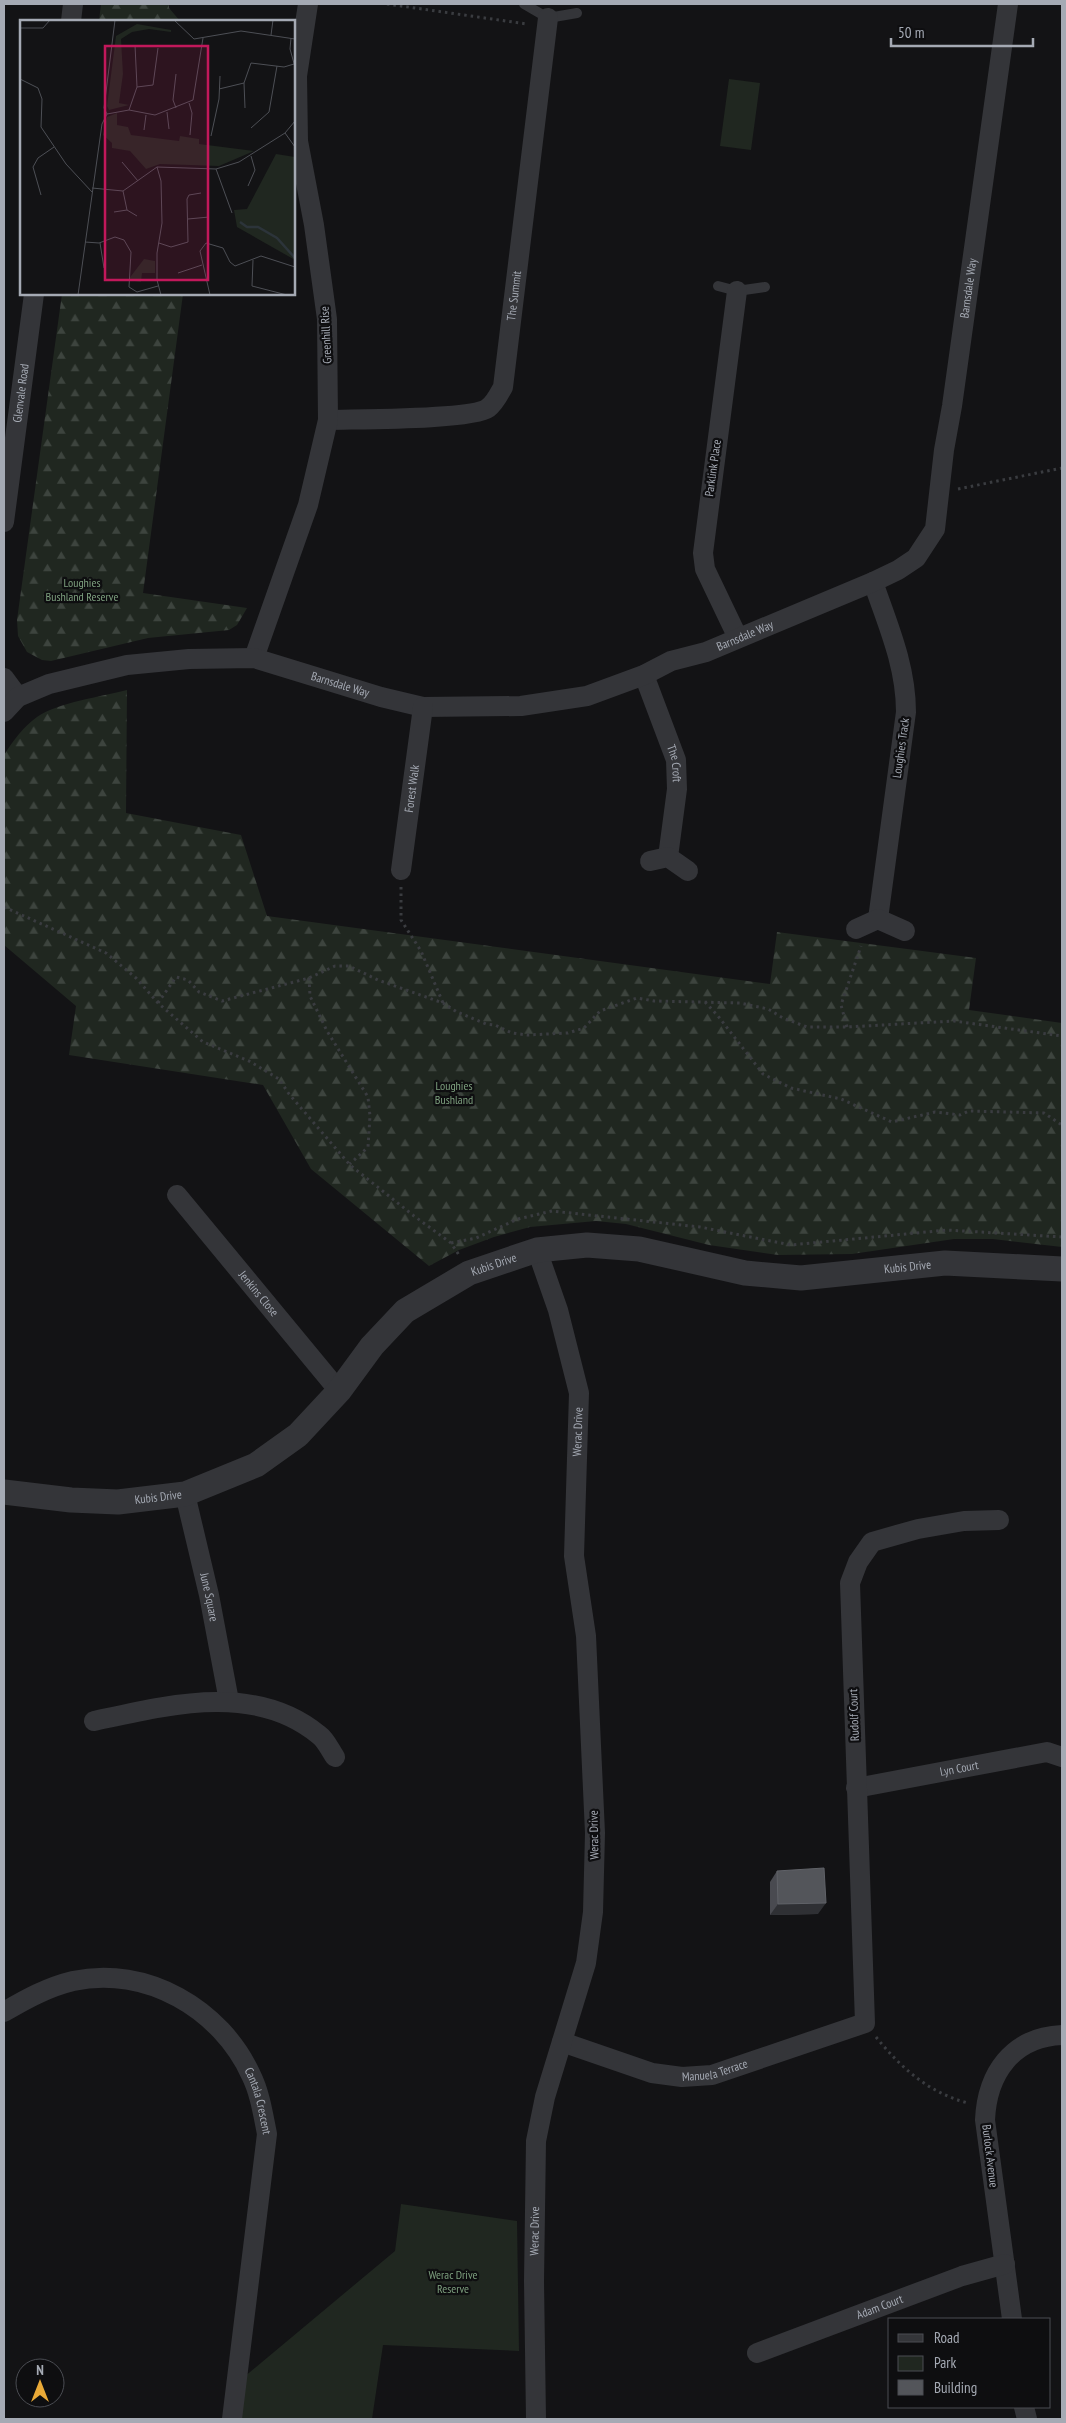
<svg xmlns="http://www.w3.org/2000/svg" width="1066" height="2423" viewBox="0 0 1066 2423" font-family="'PT Sans Narrow',sans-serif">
	<defs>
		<pattern id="forest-firs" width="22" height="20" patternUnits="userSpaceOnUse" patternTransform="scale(1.25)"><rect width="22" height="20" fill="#202720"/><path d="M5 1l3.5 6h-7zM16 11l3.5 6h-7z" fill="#3d443e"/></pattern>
	</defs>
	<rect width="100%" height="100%" fill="#131315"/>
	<!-- green -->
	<path fill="#202720" d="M729,79L760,83L751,150L720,146Z
		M401,2204L517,2221L519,2351L383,2345L372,2419H241L244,2377L395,2251Z"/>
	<!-- forest -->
	<path fill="url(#forest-firs)" d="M101,4H169V8L180,21H99Z
		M62,294H183L143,593L247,608L237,625L229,630L148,638L51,661L42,660L27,652L18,636L17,620Z
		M127,690L126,813L241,835L267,916L770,984L777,932L976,958L969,1010L1062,1023V1247L993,1239H954L852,1254L778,1255L709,1245L626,1224L596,1221L530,1227L494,1237L459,1250L429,1266L311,1169L263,1085L69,1055L76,1006L4,945V755C13,741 23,727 37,717C59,702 101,697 127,690Z"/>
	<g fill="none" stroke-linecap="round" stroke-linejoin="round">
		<!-- path -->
		<path stroke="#3a3c40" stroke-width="3" stroke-dasharray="2.5 4" stroke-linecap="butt" d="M387,4L527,24
			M958,489L1062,468
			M401,887V920L421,951L443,1003
			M4,907L106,953L136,978L158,1003L203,1042L249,1061L279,1079L289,1094L350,1165L414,1216L451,1243L459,1255
			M309,978L310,996L327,1031L368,1097L370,1116L368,1147L350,1164
			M705,1002L718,1016L763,1074L791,1088L841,1099L892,1122L935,1112L960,1115L969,1111L1044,1113L1062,1125
			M158,1003L176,977L188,980L199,992L222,1001L309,978L335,966H349L378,980L443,1003L457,1012L486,1024L495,1025L512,1033L527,1035L568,1033L584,1028L600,1011L637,998L654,1001L740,1003L768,1009L783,1018L807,1027H847L954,1021L1062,1036
			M847,1027L841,1005L861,946
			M451,1243L476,1238L518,1219L552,1211L700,1227L791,1245L947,1230L1062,1237
			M876,2037C901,2068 929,2093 968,2103"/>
		<!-- service -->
		<path stroke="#343539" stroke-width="10" d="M524,4L548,18L577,13
			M718,286L737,291L765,287"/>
		<!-- minor -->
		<g stroke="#343539" stroke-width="20">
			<path d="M71,21L73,4"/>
			<path d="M737,291L703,553L705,569L738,638"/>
			<path id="s1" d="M328,420C354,419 472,420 488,408C495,403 499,394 503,387L548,18"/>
			<path id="s2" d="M4,522L34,294"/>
			<path d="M873,582C888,625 906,666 906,712L878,919"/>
			<path d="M254,658L308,505L328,420L327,319L314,225L298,141L297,76L308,4"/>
			<path id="s3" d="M644,675L676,760L677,789L668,857"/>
			<path d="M4,678L18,697"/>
			<path id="s4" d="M4,712L18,697L49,684L127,665L189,659L254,658L381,697L423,707L521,706L587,696L644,675L671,661L706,652L873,582L898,570L916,558L935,529L944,450L952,406L1008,4"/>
			<path d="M650,861L668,857L688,871"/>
			<path id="s5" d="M401,870L423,707"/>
			<path d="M856,929L878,919L905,931"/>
			<path id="s6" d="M177,1195L339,1391"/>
			<path id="s7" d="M185,1494L209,1595L229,1701"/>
			<path d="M94,1721C168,1705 255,1682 319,1735C326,1740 330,1750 335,1757"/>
			<path id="s8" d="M856,1788L1047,1752L1062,1757"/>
			<path id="s9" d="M4,2012C26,1999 48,1987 73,1981C146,1965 221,2009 251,2075C260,2093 263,2114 267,2134L232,2419"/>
			<path id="s10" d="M562,2042L652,2073L682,2077L712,2075L865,2023L850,1583L858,1562L872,1542L918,1529L964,1521L999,1520"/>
			<path d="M1012,2319L985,2120C987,2074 1012,2037 1062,2035"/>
			<path id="s11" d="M757,2353L962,2276L1005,2264"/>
			<path d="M1024,2407L1027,2419"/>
			<path id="s12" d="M536,2419L534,2281L536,2141L545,2097L586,1963L593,1912L595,1833L586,1636L574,1556L579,1393L558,1310L537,1250"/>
		</g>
		<!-- tertiary -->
		<path stroke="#343539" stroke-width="25" id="s13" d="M4,1492L71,1500L118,1502L185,1494L256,1465L298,1435L339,1391L372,1346L405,1311L469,1273L537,1250L587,1245L639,1249L745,1273L801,1278L945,1263L1062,1269"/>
	</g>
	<!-- wall -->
	<path fill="#494a50" d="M777,1871L818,1914L770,1915V1882Z"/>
	<!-- shaded-wall -->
	<path fill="#2f3034" d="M826,1903L818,1914L770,1915L778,1904Z"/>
	<!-- building -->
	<path fill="#53555a" stroke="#606268" d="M824,1868L826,1903L778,1904L777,1871Z"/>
	<g text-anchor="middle" stroke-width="4.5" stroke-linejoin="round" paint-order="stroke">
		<!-- street labels -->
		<g font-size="12" fill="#a5aab4" stroke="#0e0e10">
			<text dy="4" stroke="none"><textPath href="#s4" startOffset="1238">Barnsdale Way</textPath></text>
			<text dy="4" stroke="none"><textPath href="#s1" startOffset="279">The Summit</textPath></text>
			<text transform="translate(326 335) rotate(-93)" y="4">Greenhill Rise</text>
			<text dy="4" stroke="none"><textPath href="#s2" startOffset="130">Glenvale Road</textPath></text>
			<text transform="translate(713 468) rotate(-82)" y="4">Parklink Place</text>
			<text dy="4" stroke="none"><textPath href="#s4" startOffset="772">Barnsdale Way</textPath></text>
			<text dy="4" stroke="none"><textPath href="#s4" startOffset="352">Barnsdale Way</textPath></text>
			<text transform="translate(901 748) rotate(-82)" y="4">Loughies Track</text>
			<text dy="4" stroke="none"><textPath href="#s3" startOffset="94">The Croft</textPath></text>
			<text dy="4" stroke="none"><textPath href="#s5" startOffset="82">Forest Walk</textPath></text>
			<text dy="4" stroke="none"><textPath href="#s13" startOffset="575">Kubis Drive</textPath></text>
			<text dy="4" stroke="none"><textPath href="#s13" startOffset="995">Kubis Drive</textPath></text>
			<text dy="4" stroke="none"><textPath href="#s6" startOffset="128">Jenkins Close</textPath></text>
			<text dy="4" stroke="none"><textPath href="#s12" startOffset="996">Werac Drive</textPath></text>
			<text dy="4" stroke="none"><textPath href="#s13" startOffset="155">Kubis Drive</textPath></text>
			<text dy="4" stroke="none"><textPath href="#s7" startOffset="106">June Square</textPath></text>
			<text transform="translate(854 1715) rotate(-92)" y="4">Rudolf Court</text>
			<text dy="4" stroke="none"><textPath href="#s8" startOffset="105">Lyn Court</textPath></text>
			<text transform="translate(594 1835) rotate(-91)" y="4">Werac Drive</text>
			<text dy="4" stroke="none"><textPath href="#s10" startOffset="159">Manuela Terrace</textPath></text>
			<text dy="4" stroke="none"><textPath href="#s9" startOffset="320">Cantala Crescent</textPath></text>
			<text transform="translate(990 2156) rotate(83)" y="4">Burlock Avenue</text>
			<text dy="4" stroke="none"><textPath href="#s12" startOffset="188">Werac Drive</textPath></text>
			<text dy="4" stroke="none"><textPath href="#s11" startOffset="131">Adam Court</textPath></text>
		</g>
		<!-- park labels -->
		<g font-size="12" fill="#7d9f7e" stroke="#0e0e10">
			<text x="82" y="587">Loughies<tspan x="82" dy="14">Bushland Reserve</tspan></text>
			<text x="454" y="1090">Loughies<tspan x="454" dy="14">Bushland</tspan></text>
			<text x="453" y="2279">Werac Drive<tspan x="453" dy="14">Reserve</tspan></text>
		</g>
	</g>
	<!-- overview -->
	<g transform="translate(20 20)">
		<rect width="275" height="275" fill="#131315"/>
		<path d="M124,239L135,241V253H122L121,262L108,260Z" fill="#202720"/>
		<path d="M117,4L151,10V12L129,9L112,12L101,19L103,54L99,83L109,85L89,90L87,86L96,16ZM97,93V105L108,107L111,115L159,121L160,116L179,119V124L234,131L199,146L140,144L126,149L110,131L92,128V123L83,115L87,97ZM256,134L275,137V240L217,207L214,190L227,189Z" fill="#202720"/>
		<path fill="none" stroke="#2c343a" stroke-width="2.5" d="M220,202L227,207H238L257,218L275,238"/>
		<path fill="none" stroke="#4d4f55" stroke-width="1" d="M154,0L174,19L221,11L275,19M0,8H23L30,0M251,15L253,0M271,18L270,29L275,47M156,54L153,80L156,88M0,59L18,68L22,79L21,107L46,144L72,172M224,63L225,88M117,67L133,65L138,28M199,69L224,63L231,43L264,47L274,44M169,83L172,93L170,115M109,90L117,67L115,25M147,92L149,109M87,94L109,90L135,95L173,80L183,18M87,94L84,88L95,0M231,108L249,92L257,46M124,110L126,95M265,113L275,127M191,116L199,79L200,56M102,142L118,161M137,147L141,161L142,203L137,233V260L141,275M196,149L212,193M228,166L235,150L231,136M72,168L103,171L137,147L196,149L219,142L265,113L275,101M103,171L107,190M21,175L13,147L18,138L34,127M94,192L107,190L117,196M168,199L189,197M65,222L79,223L95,217L104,220L111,232L109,267L117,272L138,266M80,223L84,248M139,223L151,227L168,222L167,179L169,175L181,173M233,240L232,266L267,275M158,253L182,245M58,275L82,104L87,94M190,275L180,231L186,223L203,228L210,242L215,246L241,236L275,247"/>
		<path fill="#c2185b" fill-opacity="0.15" stroke="#c2185b" stroke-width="2.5" d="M85,26H188V260H85Z"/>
		<rect width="275" height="275" fill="none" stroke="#a5aab4" stroke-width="2.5"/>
	</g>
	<!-- border -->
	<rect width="1066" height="2423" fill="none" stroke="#a5aab4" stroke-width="10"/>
	<!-- legend -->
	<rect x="888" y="2318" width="162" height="90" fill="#0e0e10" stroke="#4a4c52"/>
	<rect x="898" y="2334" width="25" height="8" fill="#343539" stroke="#4a4c52"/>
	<text x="934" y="2343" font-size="15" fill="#a5aab4">Road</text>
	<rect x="898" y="2356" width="25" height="15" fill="#202720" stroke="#4a4c52"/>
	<text x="934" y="2368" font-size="15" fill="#a5aab4">Park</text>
	<rect x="898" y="2380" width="25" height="15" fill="#53555a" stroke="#4a4c52"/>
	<text x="934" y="2393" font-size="15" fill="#a5aab4">Building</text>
	<!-- north arrow -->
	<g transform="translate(40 2383)"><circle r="24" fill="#0e0e10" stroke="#4a4c52"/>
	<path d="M0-4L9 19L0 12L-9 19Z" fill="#e9a937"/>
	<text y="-8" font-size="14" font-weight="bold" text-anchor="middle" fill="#a5aab4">N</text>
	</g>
	<!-- scale -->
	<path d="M891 38v8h142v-8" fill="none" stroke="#a5aab4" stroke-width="2.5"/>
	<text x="898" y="38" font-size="15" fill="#a5aab4" stroke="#0e0e10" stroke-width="4" paint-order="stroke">50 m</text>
</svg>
